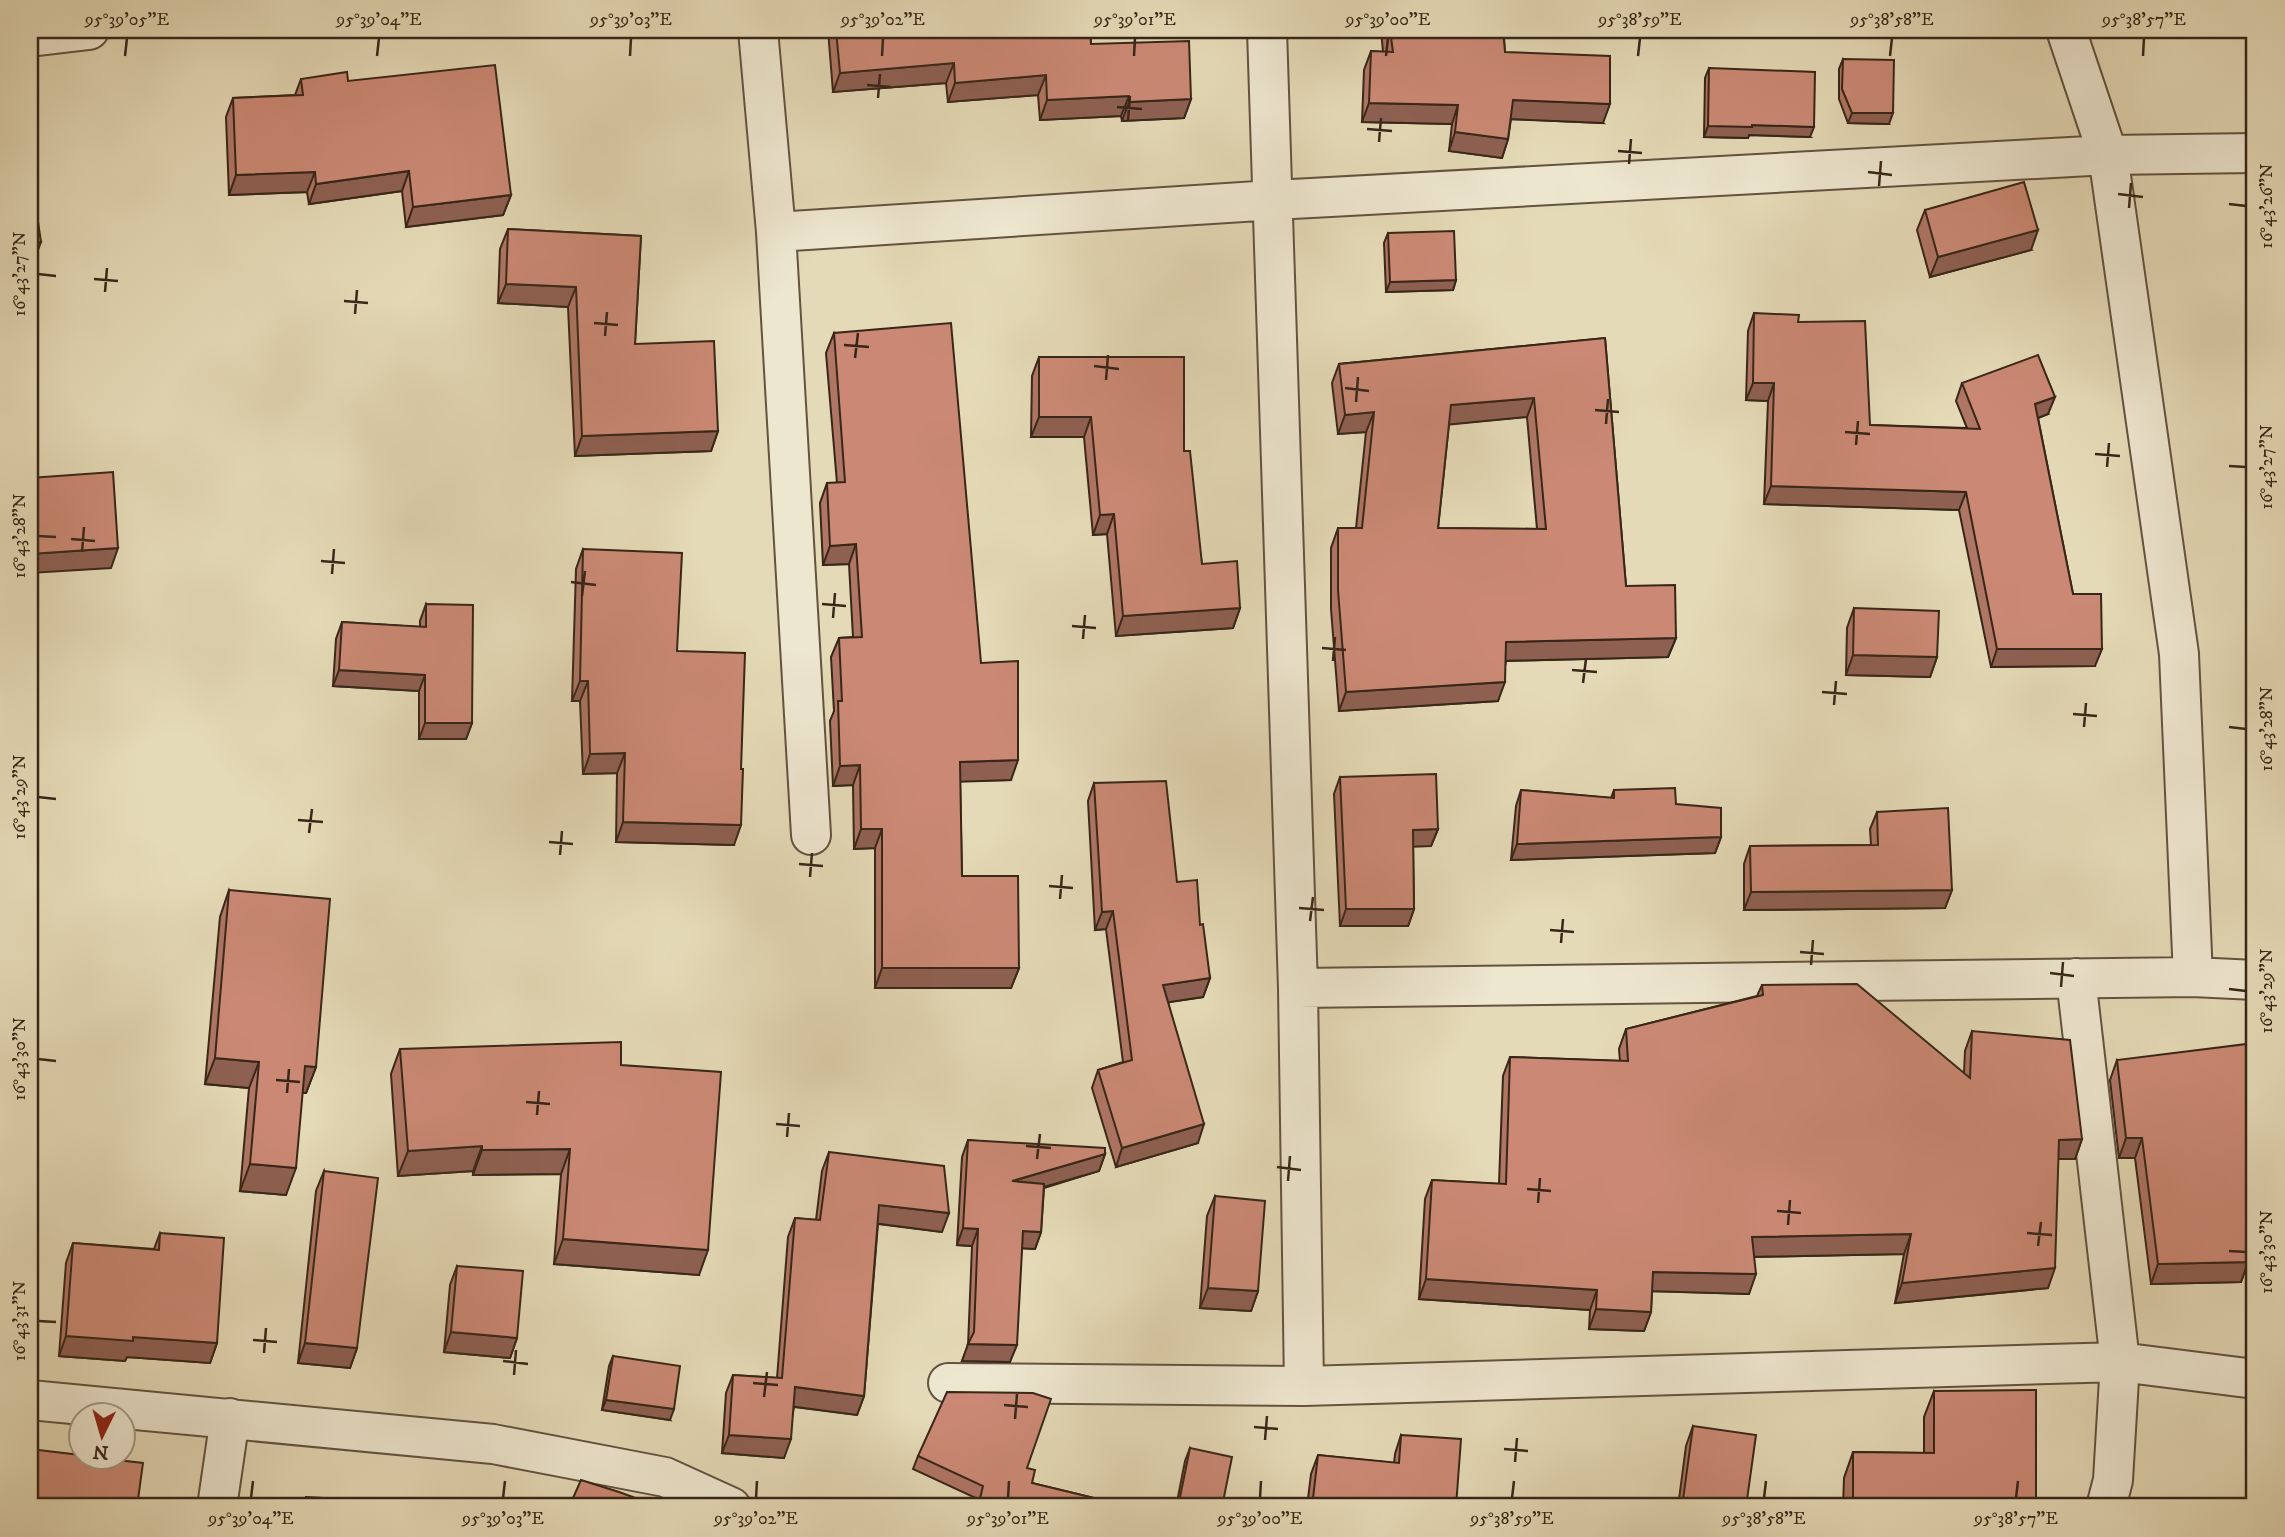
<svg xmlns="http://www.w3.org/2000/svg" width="2285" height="1537" viewBox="0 0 2285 1537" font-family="'IM FELL DW Pica',serif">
	<rect width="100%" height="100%" fill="#e5dab7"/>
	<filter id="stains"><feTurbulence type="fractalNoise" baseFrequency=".00286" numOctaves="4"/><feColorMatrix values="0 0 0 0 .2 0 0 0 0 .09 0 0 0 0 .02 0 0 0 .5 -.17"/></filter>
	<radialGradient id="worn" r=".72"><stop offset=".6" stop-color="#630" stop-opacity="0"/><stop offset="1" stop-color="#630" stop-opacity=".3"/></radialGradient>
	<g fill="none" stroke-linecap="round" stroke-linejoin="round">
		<!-- minor casing -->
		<g stroke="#635340" stroke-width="42">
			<path id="minor" d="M758,30L776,232L1274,200L2108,155L2255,153
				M1267,30L1298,988L1304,1386
				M2066,30L2108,155L2179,654L2193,977
				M30,37L89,30
				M776,232L811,835
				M2076,978L2120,1362L2113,1480L2106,1507
				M1298,988L2193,977L2255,980
				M948,1383L1304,1386L2120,1362L2255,1379
				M30,1400L493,1444L665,1477L731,1507
				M217,1507L230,1418"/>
		</g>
		<!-- minor -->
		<use href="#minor" stroke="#eee7d0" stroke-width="38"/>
	</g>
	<!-- wall -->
	<path fill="#af7665" stroke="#382618" stroke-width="2" fill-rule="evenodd" d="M828,30H1090L1091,44L1191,99L1184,118L1122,121L1121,116L1040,120L1038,95L948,102L946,83L833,92Z
		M1381,30H1553L1504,37L1505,52L1603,123L1511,119L1508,139L1502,158L1449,151L1452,124L1362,122L1364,70L1371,51L1383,52Z
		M1843,59L1889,124L1848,123L1839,99V69Z
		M1709,68L1810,137L1749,135L1748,138L1704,137L1705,78Z
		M301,79L348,81L511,195L503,215L406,227L402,191L309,204L307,192L229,195L226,117L233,98L295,95Z
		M1925,210L2031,250L1930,277L1917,230Z
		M508,229L641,236L635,344L718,431L711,451L575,456L568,307L498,303L500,249Z
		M1388,233L1456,280L1453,290L1386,292L1384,243Z
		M1754,313L1798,322L1870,425L1967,428L1956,401L1962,383L2048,414L2038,418L2073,594L2095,666L1991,667L1959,510L1764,504L1768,401L1746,400L1748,331Z
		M834,333L981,663L1011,780L960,781L962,876L1019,968L1011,988H875V848L854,849L853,785L833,786L830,721L834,711L831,657L839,638L853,637L849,564L823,565L820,503L827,483H837L826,353Z
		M1605,338L1626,586L1676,638L1668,657L1506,661L1498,701L1339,711L1331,609V548L1338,528H1356L1366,432L1338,434L1332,383L1339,364ZM1527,417L1537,529L1438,528L1449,424Z
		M1039,357L1184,451L1202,564L1240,608L1233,628L1116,636L1107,534L1093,535L1084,437H1031L1032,376Z
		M583,549L677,651L734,845L616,842L617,773L583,774L580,701H572L576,569Z
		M426,604L472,723L466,739H419V691L333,686L336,639L342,622L420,627V621Z
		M1854,608L1937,657L1930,677L1846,675L1847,628Z
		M1340,777L1438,829L1431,846H1413L1414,909L1408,926H1340L1334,794Z
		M1094,783L1177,882L1200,925L1210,978L1203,997L1168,1002L1198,1143L1116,1167L1092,1088L1098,1070L1123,1062L1106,929L1095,930L1088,801Z
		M1521,790L1611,798L1614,790L1676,804L1721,837L1715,853L1511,860L1516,806Z
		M1877,812L1952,890L1945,908L1744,910V864L1750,846L1871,845L1870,829Z
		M229,890L316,1067L306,1093H302L286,1195L240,1191L249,1088L205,1084L220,917Z
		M1762,985L1964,1073L1965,1051L1972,1031L2082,1139L2075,1159H2058L2048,1288L1895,1303L1904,1254L1754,1257L1749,1294L1652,1291L1651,1312L1644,1331L1589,1329L1590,1310L1419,1299L1425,1199L1432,1180L1499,1184L1503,1076L1510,1057L1620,1061L1619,1049L1626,1029L1757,996Z
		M400,1049L621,1065L699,1275L554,1264L561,1174L473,1175V1171L398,1176L391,1074Z
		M2117,1060L2248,1262L2241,1282L2151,1284L2135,1158H2119L2110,1080Z
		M968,1140L1105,1154L1099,1171L1044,1188L1041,1232L1035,1249L1022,1248L1010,1362L962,1361L968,1346L972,1246L957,1245L962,1157Z
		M829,1152L942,1232L878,1224L864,1396L857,1415L794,1407L784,1458L722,1453L726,1393L733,1375L777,1378L788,1237L795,1218L816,1220L822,1171Z
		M324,1171L357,1348L350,1368L298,1363L316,1191Z
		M1215,1196L1258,1291L1251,1311L1200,1308L1207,1216Z
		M160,1233L217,1343L210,1363L127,1357L125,1361L59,1356L66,1263L73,1243L154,1249Z
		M457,1266L517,1338L510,1358L444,1352L450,1285Z
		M613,1356L670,1420L602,1410L609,1366Z
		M1934,1391L2036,1507H1843L1844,1478L1853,1452L1924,1453V1417Z
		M1693,1426L1746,1507H1678L1686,1446Z
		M1401,1435L1456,1507H1307L1311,1474L1318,1455L1394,1463L1395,1454Z
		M1190,1448L1222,1507H1176L1185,1461Z
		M918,1456L1027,1468L1032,1483L1131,1507H976L978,1499L913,1469Z"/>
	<!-- shaded-wall -->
	<path fill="#8e6052" stroke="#382618" stroke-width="2" d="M1499,30H1553L1496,38Z
		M954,63L946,83L833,92L840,73Z
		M1046,75L1038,95L948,102L955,83Z
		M1129,96L1121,116L1040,120L1047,100Z
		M1191,99L1184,118L1122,121L1129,102Z
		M1513,100L1610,104L1603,123L1506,119Z
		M1369,103L1458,105L1452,124L1362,122Z
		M1852,113H1893L1889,124L1848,123Z
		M1752,125L1814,127L1810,137L1749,135L1748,138L1704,137L1708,126Z
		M1455,132L1508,139L1502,158L1449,151Z
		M409,171L402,191L309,204L316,184Z
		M315,172L307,192L229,195L236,175Z
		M511,195L503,215L406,227L413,207Z
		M2038,230L2031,250L1930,277L1938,257Z
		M41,242L32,266L30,267V244Z
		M1456,280L1453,290L1386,292L1390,282Z
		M506,284L576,287L568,307L498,303Z
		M1753,383H1774L1768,401L1746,400Z
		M2055,397L2048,414L2028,422L2035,404Z
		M1534,398L1527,417L1444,425L1451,405Z
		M1374,412L1366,432L1338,434L1345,415Z
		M1039,417H1091L1084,437H1031Z
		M718,431L711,451L575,456L582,436Z
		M1771,486L1966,492L1959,510L1764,504Z
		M1114,514L1107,534L1093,535L1100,515Z
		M856,544L849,564L823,565L830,546Z
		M118,548L111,568L30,573V554Z
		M1240,608L1233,628L1116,636L1123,616Z
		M1676,638L1668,657L1499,661L1506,642Z
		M1997,649H2102L2095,666L1991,667Z
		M1853,655L1937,657L1930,677L1846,675Z
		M339,670L425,675L419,691L333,686Z
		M580,681H588L580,701H572Z
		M1505,682L1498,701L1339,711L1346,692Z
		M425,723H472L466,739H419Z
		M625,753L617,773L583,774L590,754Z
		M1018,760L1011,780L953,782L960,762Z
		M860,765L853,785L833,786L840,766Z
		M623,822L741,825L734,845L616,842Z
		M861,829H882L875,848L854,849Z
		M1438,829L1431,846L1407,847L1413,830Z
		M1721,837L1715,853L1511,860L1517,844Z
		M1952,890L1945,908L1744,910L1751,892Z
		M1346,909H1414L1408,926H1340Z
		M1113,911L1106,929L1095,930L1102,912Z
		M882,968H1019L1011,988H875Z
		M1210,978L1203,997L1157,1004L1163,985Z
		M215,1058L259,1062L249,1088L205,1084Z
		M305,1066L316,1067L306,1093L295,1092Z
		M1204,1124L1198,1143L1116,1167L1122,1148Z
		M2126,1138H2142L2135,1158H2119Z
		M2082,1139L2075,1159H2052L2059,1140Z
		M482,1146L473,1171L398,1176L408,1151Z
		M570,1149L561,1174L473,1175L482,1150Z
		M1105,1154L1099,1171L1006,1198L1012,1181Z
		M250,1164L296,1168L286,1195L240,1191Z
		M879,1205L949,1213L942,1232L873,1223Z
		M963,1228L978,1229L972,1246L957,1245Z
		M1023,1231L1041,1232L1035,1249L1017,1248Z
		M1911,1234L1904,1254L1745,1257L1752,1237Z
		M563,1239L708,1250L699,1275L554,1264Z
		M2248,1262L2241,1282L2151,1284L2158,1264Z
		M2055,1268L2048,1288L1895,1303L1902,1283Z
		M1653,1272L1756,1274L1749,1294L1646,1291Z
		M1426,1279L1597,1290L1590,1310L1419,1299Z
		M1208,1288L1258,1291L1251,1311L1200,1308Z
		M1596,1309L1651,1312L1644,1331L1589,1329Z
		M451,1332L517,1338L510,1358L444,1352Z
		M66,1336L133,1337L217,1343L210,1363L127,1357L125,1361L59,1356Z
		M305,1343L357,1348L350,1368L298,1363Z
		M968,1344L1017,1345L1010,1362L962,1361Z
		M795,1387L864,1396L857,1415L789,1406Z
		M606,1400L674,1409L670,1420L602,1410Z
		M729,1435L791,1439L784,1458L722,1453Z"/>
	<!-- building -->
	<path fill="#cb8975" stroke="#382618" stroke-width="2" fill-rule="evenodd" d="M836,30H1090L1091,44L1189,41L1191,99L1129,102V96L1047,100L1046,75L955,83L954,63L840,73Z
		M1390,30H1503L1505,52L1610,56V104L1513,100L1508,139L1455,132L1458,105L1369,103L1371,51L1393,52Z
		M1843,59L1894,60L1893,113H1852L1842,89Z
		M495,65L511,195L413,207L409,171L316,184L315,172L236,175L233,98L303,95L301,79L347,72L348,81Z
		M1709,68L1815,72L1814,127L1752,125V127L1708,126Z
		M30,168L41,242L30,244Z
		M2024,182L2038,230L1938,257L1925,210Z
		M508,229L641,236L635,344L714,341L718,431L582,436L576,287L506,284Z
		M1454,231L1456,280L1390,282L1388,233Z
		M1754,313L1799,315L1798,322L1865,321L1870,425L1980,429L1962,383L2038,355L2055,397L2035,404L2073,594H2101L2102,649H1997L1966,492L1771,486L1774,383H1753Z
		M951,323L981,663L1018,661V760L960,762L962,876H1018L1019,968H882V829H861L860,765L840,766L838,701H842L839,638L862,637L856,544L830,546L827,483L845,482L834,333Z
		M1605,338L1626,586L1675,585L1676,638L1506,642L1505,682L1346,692L1338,590V528H1362L1374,412L1345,415L1339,364ZM1534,398L1546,529L1438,528L1451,405Z
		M1039,357H1184V451H1190L1202,564L1237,561L1240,608L1123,616L1114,514L1100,515L1091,417H1039Z
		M113,472L118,548L30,554V478Z
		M583,549L682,553L677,651L745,653L741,769H743L741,825L623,822L625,753L590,754L588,681H580Z
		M426,604L473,605L472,723H425V675L339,670L342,622L426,627Z
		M1854,608L1939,611L1937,657L1853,655Z
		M1436,774L1438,829L1413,830L1414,909H1346L1340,777Z
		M1166,781L1177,882L1197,880L1200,925L1203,924L1210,978L1163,985L1204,1124L1122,1148L1098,1070L1132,1060L1113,911L1102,912L1094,783Z
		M1675,788L1676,804L1721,808V837L1517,844L1521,790L1614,798V790Z
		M1948,808L1952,890L1751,892L1750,846L1878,845L1877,812Z
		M229,890L330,899L316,1067L305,1066L296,1168L250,1164L259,1062L215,1058Z
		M1857,984L1970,1078L1972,1031L2070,1040L2082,1139L2059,1140L2055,1268L1902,1283L1911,1234L1752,1237L1756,1274L1653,1272L1651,1312L1596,1309L1597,1290L1426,1279L1432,1180L1506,1184L1510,1057L1628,1061L1626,1029L1763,995L1762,985Z
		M621,1042V1065L721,1072L708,1250L563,1239L570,1149L482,1150V1146L408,1151L400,1049Z
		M2255,1043V1224L2248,1262L2158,1264L2142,1138H2126L2117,1060Z
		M968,1140L1105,1148V1154L1012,1181L1044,1184L1041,1232L1023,1231L1017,1345L968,1344L974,1332L978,1229L963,1228Z
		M829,1152L944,1166L949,1213L879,1205L864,1396L795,1387L791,1439L729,1435L733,1375L782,1378L795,1218L820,1220Z
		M324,1171L378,1178L357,1348L305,1343Z
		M1215,1196L1265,1201L1258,1291L1208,1288Z
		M160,1233L224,1238L217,1343L133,1337V1341L66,1336L73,1243L159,1250Z
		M457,1266L523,1271L517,1338L451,1332Z
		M613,1356L680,1366L674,1409L606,1400Z
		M2036,1390V1507H1853V1452L1934,1453V1391Z
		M947,1392L1033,1393L1051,1399L1027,1468L1035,1470L1032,1483L1131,1507H978L983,1486L918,1456Z
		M1693,1426L1756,1435L1746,1507H1682Z
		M1401,1435L1461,1439L1456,1507H1312L1318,1455L1399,1463Z
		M1190,1448L1232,1457L1222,1507H1178Z
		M30,1449L80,1455V1457H91L143,1463L137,1507H30Z
		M581,1480L619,1492L660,1507H569Z
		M306,1497L487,1507H306Z
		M522,1500L545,1507H520Z"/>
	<!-- ticks -->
	<path fill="none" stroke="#382618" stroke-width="2.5" d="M125,56L127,38M377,56L379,38M630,56L631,38M882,56L883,38M1134,56L1135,38M1386,56L1388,38M1638,56L1640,38M1890,56L1892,38M2143,56L2144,38M867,85L891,87M878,98L880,74M1117,107L1142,109M1128,120L1130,96M1367,129L1392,131M1379,142L1381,118M1618,151L1642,153M1629,164L1631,139M1868,172L1892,175M1879,186L1881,161M2118,194L2143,197M2229,204L2246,206M2129,208L2131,183M38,274L56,276M94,279L118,281M105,292L107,268M344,301L368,303M355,314L357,290M594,323L618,325M605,336L607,312M844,345L869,347M855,358L858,333M1094,366L1119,369M1106,380L1108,355M1345,388L1369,391M1356,402L1358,377M1595,410L1619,412M1606,424L1608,399M1845,432L1870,434M1856,445L1858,421M2095,454L2120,456M2229,466L2246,467M2107,467L2109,443M38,536L56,537M71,539L95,541M82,552L84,527M321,561L345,563M332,574L334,549M571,582L596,585M582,596L585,571M822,604L846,606M833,618L835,593M1072,626L1096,628M1083,639L1085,615M1322,648L1346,650M1333,661L1335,637M1572,670L1597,672M1583,683L1586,659M1822,692L1847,694M1834,705L1836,681M2073,714L2097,716M2084,727L2086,703M2229,727L2246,729M38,797L56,799M298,820L323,822M309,833L312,809M549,842L573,844M560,855L562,831M799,864L823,866M810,877L812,853M1049,886L1073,888M1060,899L1062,875M1299,908L1324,910M1310,921L1313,897M1550,930L1574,932M1561,943L1563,919M1800,952L1824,954M1811,965L1813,940M2050,973L2074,976M2061,987L2063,962M2229,989L2246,991M38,1059L56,1061M276,1080L300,1082M287,1093L289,1069M526,1102L550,1104M537,1115L539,1091M776,1124L800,1126M787,1137L789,1113M1026,1146L1051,1148M1037,1159L1040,1134M1277,1167L1301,1170M1288,1181L1290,1156M1527,1189L1551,1191M1538,1203L1540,1178M1777,1211L1801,1213M1788,1225L1790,1200M2027,1233L2052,1235M2038,1246L2041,1222M2229,1251L2246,1252M38,1321L56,1322M253,1340L277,1342M264,1353L266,1328M503,1361L528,1364M514,1375L516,1350M753,1383L778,1385M764,1397L767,1372M1004,1405L1028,1407M1015,1419L1017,1394M1254,1427L1278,1429M1265,1440L1267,1416M1504,1449L1528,1451M1515,1462L1517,1438M251,1498L253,1481M503,1498L505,1481M756,1498L757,1481M1008,1498L1009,1481M1260,1498L1261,1481M1512,1498L1514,1481M1764,1498L1766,1481M2016,1498L2018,1481"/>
	<!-- margin -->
	<rect width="2285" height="1537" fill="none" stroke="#e5dab7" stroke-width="77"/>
	<!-- north arrow -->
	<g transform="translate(102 1436) rotate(185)"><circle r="33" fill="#eee7d0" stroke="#a59a86" stroke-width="2"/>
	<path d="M0-5L12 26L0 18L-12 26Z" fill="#8f2418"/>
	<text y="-10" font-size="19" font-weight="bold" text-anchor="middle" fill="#382618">N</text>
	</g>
	<rect x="38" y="38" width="2208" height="1460" fill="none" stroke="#382618" stroke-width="2.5"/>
	<g font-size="18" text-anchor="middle" fill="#382618">
		<text x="127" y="25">95°39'05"E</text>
		<text x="379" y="25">95°39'04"E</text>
		<text x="631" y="25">95°39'03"E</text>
		<text x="883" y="25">95°39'02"E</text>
		<text x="1135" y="25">95°39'01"E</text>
		<text x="1388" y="25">95°39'00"E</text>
		<text x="1640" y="25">95°38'59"E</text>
		<text x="1892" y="25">95°38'58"E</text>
		<text x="2144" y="25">95°38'57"E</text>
		<text transform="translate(2266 206) rotate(-90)" y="6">16°43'26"N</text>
		<text transform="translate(19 274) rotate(-90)" y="6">16°43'27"N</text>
		<text transform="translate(2266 467) rotate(-90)" y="6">16°43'27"N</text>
		<text transform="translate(19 536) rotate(-90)" y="6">16°43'28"N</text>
		<text transform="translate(2266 729) rotate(-90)" y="6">16°43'28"N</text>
		<text transform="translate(19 797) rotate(-90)" y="6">16°43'29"N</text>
		<text transform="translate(2266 991) rotate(-90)" y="6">16°43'29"N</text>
		<text transform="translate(19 1059) rotate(-90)" y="6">16°43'30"N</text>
		<text transform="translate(2266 1252) rotate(-90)" y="6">16°43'30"N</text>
		<text transform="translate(19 1321) rotate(-90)" y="6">16°43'31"N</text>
		<text x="251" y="1524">95°39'04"E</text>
		<text x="503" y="1524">95°39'03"E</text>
		<text x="756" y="1524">95°39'02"E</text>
		<text x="1008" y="1524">95°39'01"E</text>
		<text x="1260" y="1524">95°39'00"E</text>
		<text x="1512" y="1524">95°38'59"E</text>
		<text x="1764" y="1524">95°38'58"E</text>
		<text x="2016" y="1524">95°38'57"E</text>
	</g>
	<rect width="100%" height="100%" filter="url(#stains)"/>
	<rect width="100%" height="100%" fill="url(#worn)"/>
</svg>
